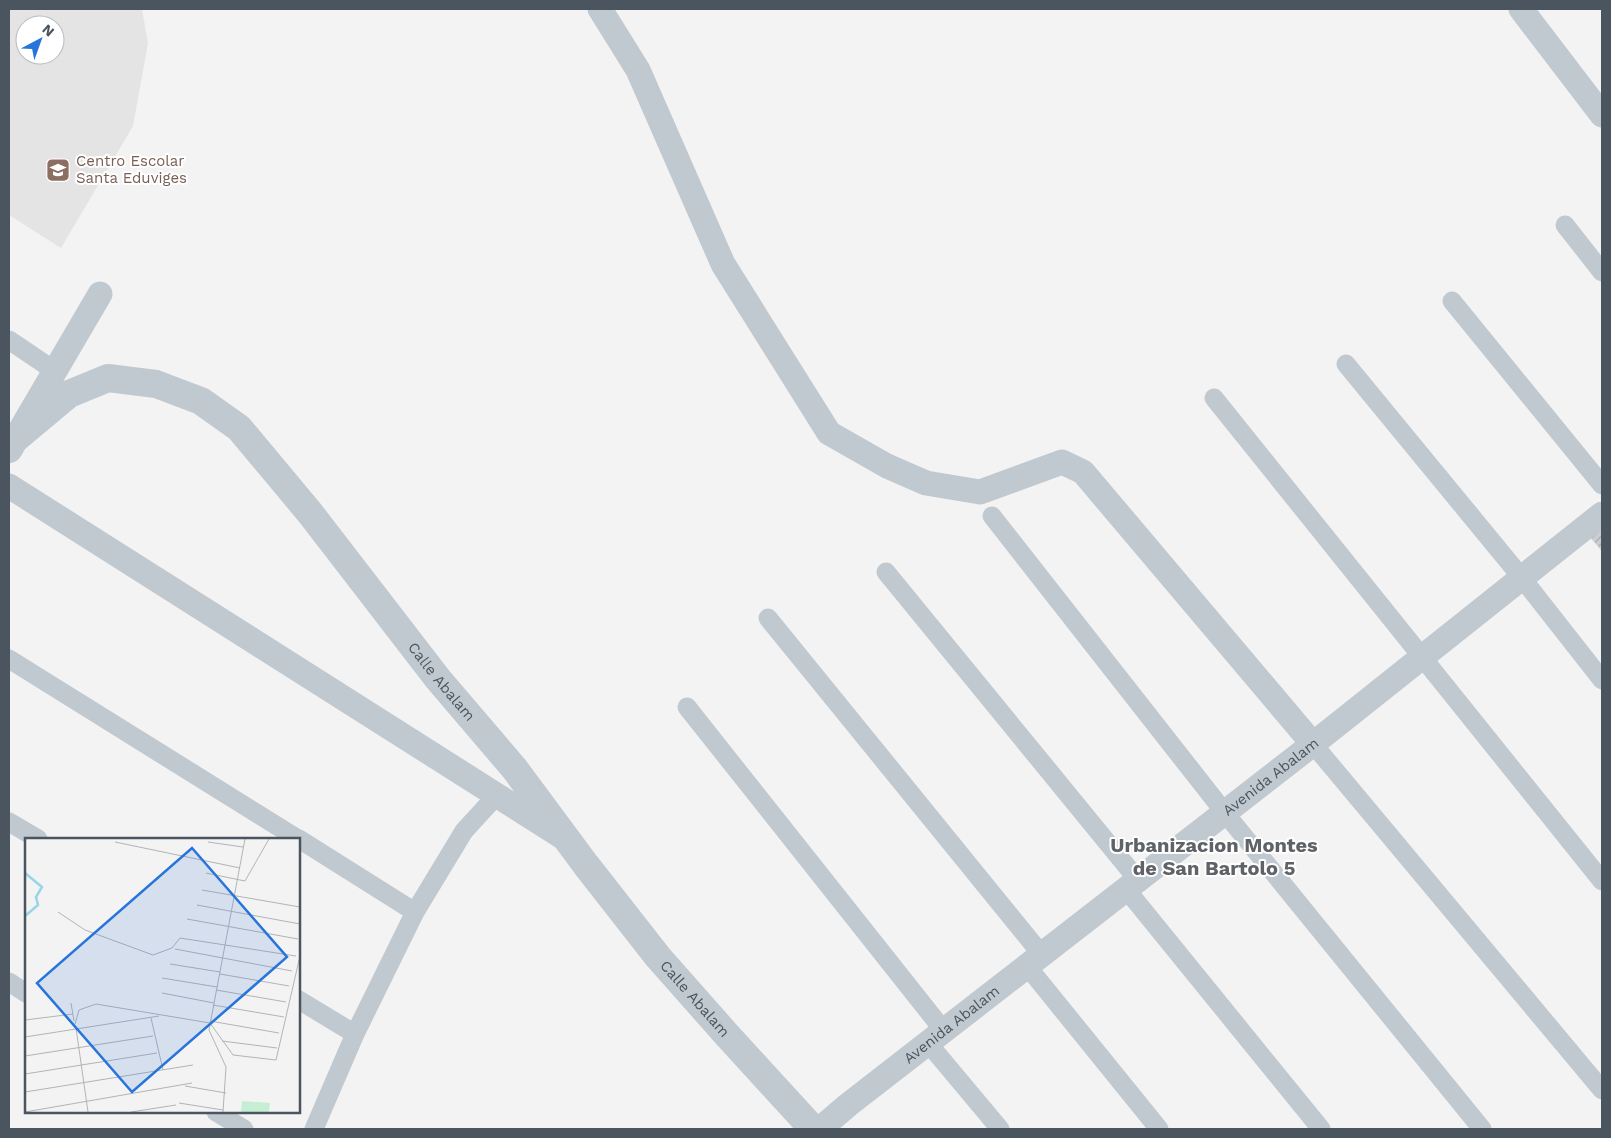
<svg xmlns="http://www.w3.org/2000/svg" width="1611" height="1138" viewBox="0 0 1611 1138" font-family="'Work Sans',sans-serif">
	<defs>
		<pattern id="building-hatch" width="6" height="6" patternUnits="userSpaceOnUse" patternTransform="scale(1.25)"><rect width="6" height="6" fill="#cdcfd4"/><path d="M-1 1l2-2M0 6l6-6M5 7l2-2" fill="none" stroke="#a8abaf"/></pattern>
	</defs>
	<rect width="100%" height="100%" fill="#f4f3f3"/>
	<!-- education -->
	<path fill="#e5e4e4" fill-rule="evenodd" d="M9,9H142L148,43L133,126L61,248L9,215ZM25,25H55V55H25Z"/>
	<!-- building -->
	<path fill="url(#building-hatch)" stroke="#d7d9dd" d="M1602,527V551L1590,537Z"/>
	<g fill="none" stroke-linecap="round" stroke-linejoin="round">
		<!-- pedestrian -->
		<path stroke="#c1c9d0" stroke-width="19" d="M1565,225L1602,272
			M1452,301L1602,485
			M9,340L55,371
			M1346,364L1522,578L1602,680
			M1214,398L1602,881
			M992,516L1225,813L1482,1129
			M886,572L1138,880
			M768,618L1042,955
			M9,659L298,839
			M687,707L944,1031
			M1313,744L1602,1090
			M9,822L38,839
			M299,839L415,912
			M1126,889L1321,1129
			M1027,966L1159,1129
			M9,982L26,993
			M299,1000L355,1034
			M928,1043L1000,1129
			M216,1112L244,1129
			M314,1129L355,1034L415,912L464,831L497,795"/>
		<!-- minor -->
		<g stroke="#c1c9d0" stroke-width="25">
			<path d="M600,9L638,70L723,264L829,433L887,466L926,483L980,492L1062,462L1083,472L1313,744"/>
			<path d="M1521,9L1602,115"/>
			<path d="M18,434L100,294"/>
			<path d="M9,486L564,838"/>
			<path id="s1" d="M820,1129L848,1105L1313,744L1602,514"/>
		</g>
		<!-- tertiary -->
		<path stroke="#c1c9d0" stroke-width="28" id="s2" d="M9,449L14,440L69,394L108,378L156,384L201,401L239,428L310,513L438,679L514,768L586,865L658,957L727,1035L813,1129"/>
	</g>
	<!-- icons -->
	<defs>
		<g id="school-square" transform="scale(1.25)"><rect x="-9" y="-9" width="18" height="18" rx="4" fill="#8d6e63" stroke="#fff"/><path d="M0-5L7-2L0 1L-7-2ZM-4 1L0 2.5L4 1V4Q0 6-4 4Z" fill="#fff"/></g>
	</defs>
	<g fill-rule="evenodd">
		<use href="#school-square" x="58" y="170"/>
	</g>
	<g text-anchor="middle" stroke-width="4" stroke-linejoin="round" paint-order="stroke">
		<!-- education labels -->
		<g font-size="15" fill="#785e54" stroke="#fff" text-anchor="start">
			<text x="76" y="166">Centro Escolar<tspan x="76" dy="17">Santa Eduviges</tspan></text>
		</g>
		<!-- street labels -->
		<g font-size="15" fill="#4b555f" stroke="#fff">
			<text dy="5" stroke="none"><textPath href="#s2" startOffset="592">Calle Abalam</textPath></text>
			<text dy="5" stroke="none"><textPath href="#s1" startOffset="572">Avenida Abalam</textPath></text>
			<text dy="5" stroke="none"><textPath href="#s2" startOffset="998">Calle Abalam</textPath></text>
			<text dy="5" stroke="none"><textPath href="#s1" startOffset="168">Avenida Abalam</textPath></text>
		</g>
		<!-- district labels -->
		<g font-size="20" font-weight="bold" fill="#5f6367" stroke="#fff">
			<text x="1214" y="852">Urbanizacion Montes<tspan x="1214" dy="23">de San Bartolo 5</tspan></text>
		</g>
	</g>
	<!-- overview -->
	<g transform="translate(25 838)">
		<rect width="275" height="275" fill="#f4f3f3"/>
		<path d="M217,263L245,265L244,274H216Z" fill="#c5eed5"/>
		<path fill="none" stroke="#96d6e7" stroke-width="2.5" d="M0,35L17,49L11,59L13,67L0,78"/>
		<path fill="none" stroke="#b0b4b8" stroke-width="1" d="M90,4L215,30M183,4L218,9M181,35L220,43L244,1M177,52L275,69M172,67L275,86M33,74L60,92L128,117L147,110L155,100L271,118M162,81L273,101M150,111L267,133M145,126L195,134M195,136L264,148M137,140L192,149M191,152L261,164M137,155L189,165M46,165L49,183M188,167L259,179M126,180L138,232M0,182L48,176M185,183L254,195M185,185L208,217L251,222L275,118M50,186L54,172L71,166L185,185M51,190L63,274M0,199L134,178M197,203L252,210M0,218L128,198M0,236L132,215M160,248L201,255M0,254L168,227M154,265L198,272M0,274L167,245M106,274L151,267M198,274L201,229L184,192L220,1"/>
		<path fill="#2775da" fill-opacity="0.15" stroke="#2775da" stroke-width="2.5" d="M167,10L262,119L107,254L12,145Z"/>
		<rect width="275" height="275" fill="none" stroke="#4b555f" stroke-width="2.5"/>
	</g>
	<!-- border -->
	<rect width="1611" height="1138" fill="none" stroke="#4b555f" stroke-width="20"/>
	<!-- north arrow -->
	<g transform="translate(40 40) rotate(41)"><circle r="24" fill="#ffffff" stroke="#b7bbbf"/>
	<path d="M0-4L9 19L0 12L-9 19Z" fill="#2775da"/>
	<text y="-8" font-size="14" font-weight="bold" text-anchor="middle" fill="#4b555f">N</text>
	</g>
</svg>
